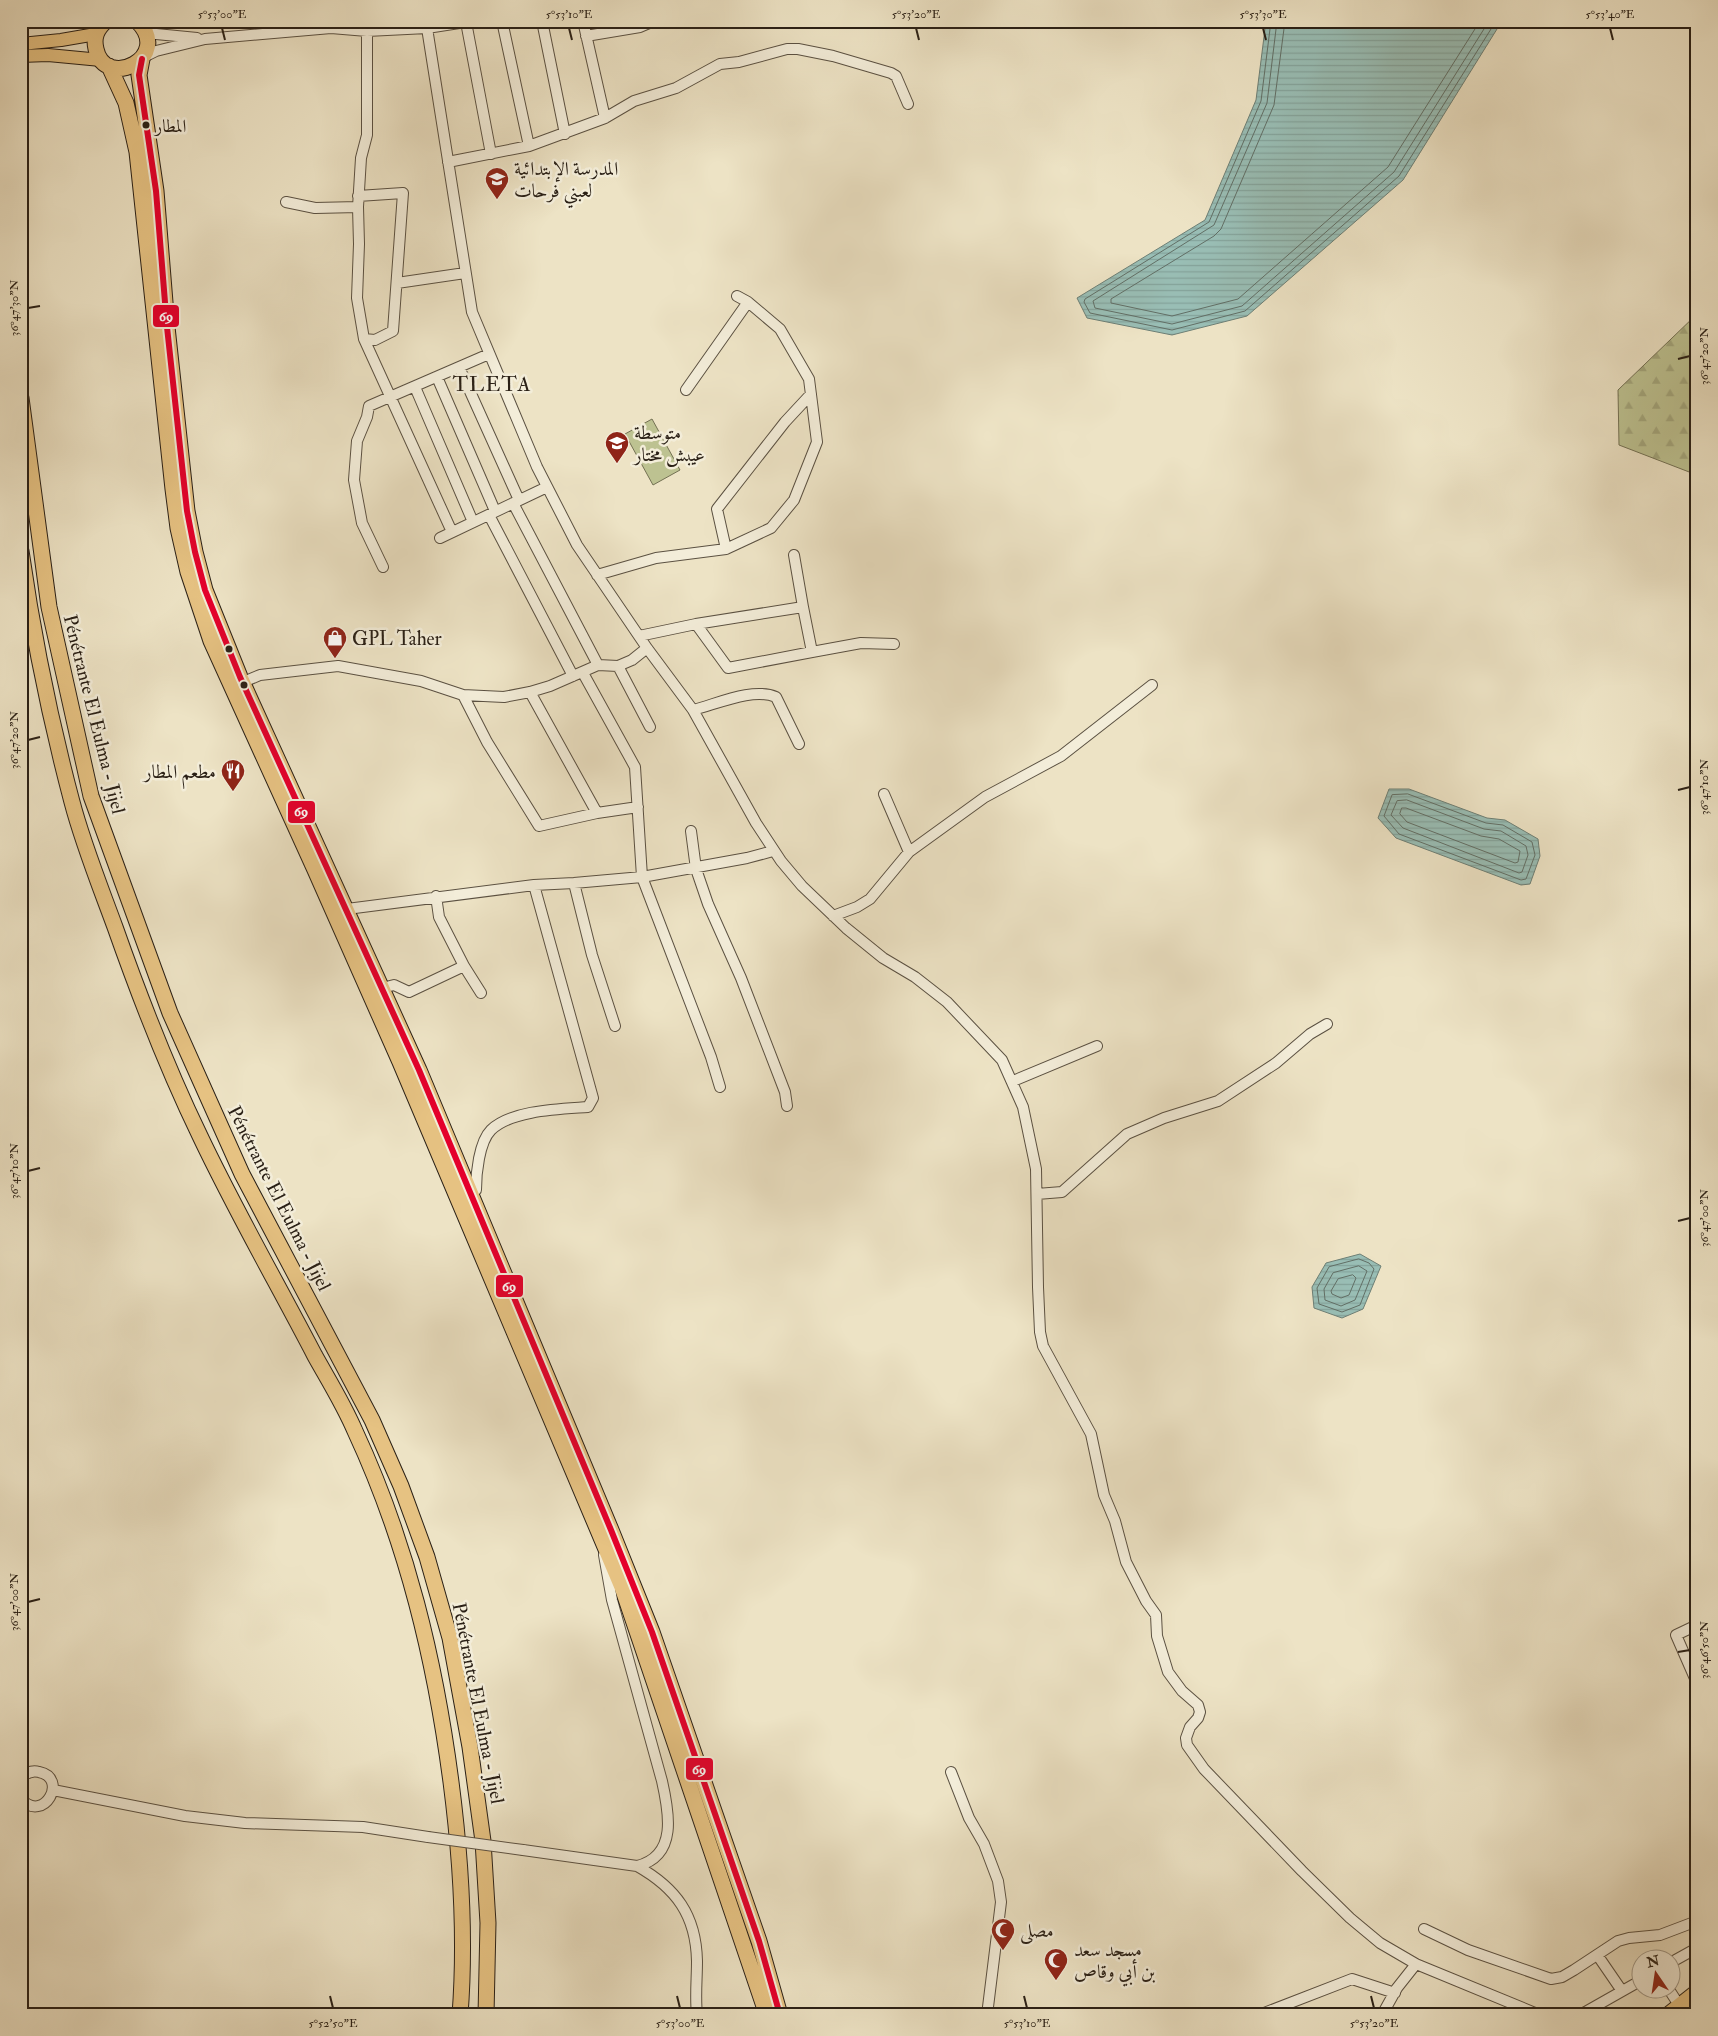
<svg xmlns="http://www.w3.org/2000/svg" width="1718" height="2036" viewBox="0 0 1718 2036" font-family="'IM FELL Double Pica',Amiri,serif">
	<defs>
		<pattern id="forest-firs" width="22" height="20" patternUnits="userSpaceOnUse" patternTransform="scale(1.25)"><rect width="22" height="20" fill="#bdc291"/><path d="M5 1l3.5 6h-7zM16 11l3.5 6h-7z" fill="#a3a67c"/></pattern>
		<pattern id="water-rules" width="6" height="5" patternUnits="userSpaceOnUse" patternTransform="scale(1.25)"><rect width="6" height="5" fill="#99beb5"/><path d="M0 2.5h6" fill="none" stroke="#84a39b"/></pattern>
	</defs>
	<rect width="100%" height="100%" fill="#ede3c5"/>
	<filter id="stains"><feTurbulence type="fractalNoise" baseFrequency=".004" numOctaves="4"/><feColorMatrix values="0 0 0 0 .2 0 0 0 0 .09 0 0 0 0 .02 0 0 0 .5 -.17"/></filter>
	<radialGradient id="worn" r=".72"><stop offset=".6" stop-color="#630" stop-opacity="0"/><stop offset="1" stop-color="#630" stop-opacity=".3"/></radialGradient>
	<!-- forest -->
	<path fill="url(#forest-firs)" stroke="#747154" d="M1697,314V475L1619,445L1618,390Z"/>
	<!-- green -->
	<path fill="#bdc291" stroke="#747154" d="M652,419L680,470L653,485L625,434Z"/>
	<!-- water -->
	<path fill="url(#water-rules)" stroke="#6d7f75" d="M1266,21H1502L1403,180L1247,316L1172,335L1087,318L1077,298L1205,220L1256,100Z
		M1389,789H1409L1487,818L1505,820L1538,839L1540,856L1530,884L1521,885L1396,838L1378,818Z
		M1360,1254L1381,1266L1363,1309L1342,1318L1314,1308L1312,1287L1326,1263Z"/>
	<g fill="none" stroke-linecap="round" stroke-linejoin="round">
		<!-- shore -->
		<path stroke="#626f66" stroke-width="1" d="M1271,21L1261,101L1209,222L1085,299L1084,302L1090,313L1172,330L1245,311L1399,176L1496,21
			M1277,21L1267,103L1214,225L1093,301L1095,308L1172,324L1242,306L1394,172L1489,21
			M1285,21L1274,105L1221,229L1214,236L1111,299V303L1172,316L1238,299L1388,167L1480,21
			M1408,794L1486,823L1503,825L1532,842L1535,855L1526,879L1521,880L1399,834L1384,816L1392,795Z
			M1407,800L1484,829L1501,831L1526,846L1528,855L1522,872L1519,873L1403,828L1391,815L1397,801Z
			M1402,808H1406L1481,836L1499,839L1520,851L1518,862L1515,863L1407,822L1400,814Z
			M1359,1259L1369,1263L1374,1269L1360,1305L1342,1312L1319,1304L1317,1288L1329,1267Z
			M1359,1266L1367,1271L1355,1300L1341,1306L1325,1300L1324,1289L1333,1273Z
			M1353,1275L1356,1278L1349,1295L1341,1298L1332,1294L1331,1291L1338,1279Z"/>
		<!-- minor casing -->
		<g stroke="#5b5142" stroke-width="12">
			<path id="minor" d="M502,21L529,146
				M542,21L565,134
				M583,21L605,118
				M426,22L427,28L472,21
				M466,22L491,154
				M367,31V135L361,158L358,207L359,244L357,298L364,339L452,532
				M146,33L197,38
				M586,36L640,27L654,21
				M142,58L156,51L205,39L331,28L367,31L427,28L472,312L537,467L577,545L647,648L693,710L756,823L781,861L802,886L846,928L883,958L915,977L947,1002L1002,1060L1023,1107L1036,1169L1038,1287L1040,1332L1043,1346L1091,1434L1104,1495L1115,1521L1126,1562L1146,1601L1156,1615L1157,1636L1168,1672L1182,1691L1198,1705L1200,1712L1198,1718L1190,1727L1186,1738L1187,1745L1204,1769L1302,1871L1350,1918L1380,1943L1416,1964L1540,2015
				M448,162L529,146L605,118L634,101L676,88L720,64L739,62L787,49H798L833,56L891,73L896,76L908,104
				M358,196L403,193L393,331L375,340L364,339
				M286,202L315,208L358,207
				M397,283L465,273
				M737,296L748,302
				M459,367L519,500
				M437,377L495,511
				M415,387L473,522
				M513,503L598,665
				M489,515L573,676
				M440,538L547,487
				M726,549L717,509L785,422L811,394
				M794,555L803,607
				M383,567L362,523L354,480L357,441L367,417L369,406L489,354
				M597,575L656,558L726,549L771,528L794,500L817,442L809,379L780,329L748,302L686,390
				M639,636L696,624L803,607L812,652L728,668L696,624
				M812,652L861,643L894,644
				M618,666L650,727
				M583,673L635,767L642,877L711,1057L720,1087
				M243,682L260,675L338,666L421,681L463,695L504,697L530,692L550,686L598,665L618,666L632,660L647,648
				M530,692L597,813
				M463,695L487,742L539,826L597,813L638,807
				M693,710C717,704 753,687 776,697L799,744
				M884,794L909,852
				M691,831L696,869L708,904L741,978L785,1092L787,1106
				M574,883L592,955L615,1026
				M436,896L439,917L464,966
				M347,909L534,885L574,883L642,877L747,858L773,851
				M833,916L857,907L870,899L909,852L985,797L1061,756L1152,685
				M382,988L394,985L409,992L464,966L481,993
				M1013,1081L1097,1046
				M471,1194L476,1190C476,1174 479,1142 491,1130C511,1110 561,1109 588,1107L593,1098L534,885
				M1037,1194L1062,1192L1127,1134L1164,1118L1218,1101L1276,1063L1310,1034L1327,1024
				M604,1555L612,1600L662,1781C669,1812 678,1856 637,1866
				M1697,1625L1676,1635L1697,1683
				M951,1772L969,1818L984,1844L998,1881L1001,1902L987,2015
				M21,1778C26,1773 32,1770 39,1772C69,1778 44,1824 21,1799
				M53,1790L185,1816L245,1823L363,1827L428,1837
				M523,1850L637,1866C676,1888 696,1915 697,1961C697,1979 695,1997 697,2015
				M1424,1929L1468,1950L1551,1979L1562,1977L1574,1970L1618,1941L1629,1938L1660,1935L1697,1921
				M1598,1956L1622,1991
				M1670,1963L1697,1948
				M1668,1988L1679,2005
				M1259,2015L1352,1979L1395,1993
				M1382,2015L1397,1988L1416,1964
				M1580,2015L1640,1981"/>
		</g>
		<!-- major casing -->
		<g stroke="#2a2016" stroke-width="14">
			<path id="major" d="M21,44L61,40L96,34
				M21,56L48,55L101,60"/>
		</g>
		<!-- highway casing -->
		<g stroke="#2a2016" stroke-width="17">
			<path id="highway" d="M106,21C97,29 93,37 96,49C105,91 174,57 137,21
				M142,59L139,75L156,191L167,327L187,511L195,552L205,590L240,677L419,1070L611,1530L652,1632L759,1941L780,2015
				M109,66L126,103L137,152L173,489L178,528L188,572L211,641L315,870L400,1062L622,1587L767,2015
				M21,398L49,607L91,796L170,1013L242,1174L372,1420L401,1486L427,1557L450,1638L470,1747L483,1841L488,1923L486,2015
				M21,551C33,635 50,719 72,802C83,844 100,886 115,927C140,998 167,1068 200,1136C235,1210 277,1283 315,1356C329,1381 344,1405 355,1431C407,1543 435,1660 451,1782C461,1859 466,1937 460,2015
				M1668,2015L1697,1992
				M1688,2015L1697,2008"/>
		</g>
		<!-- minor -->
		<use href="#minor" stroke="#f3edd9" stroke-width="10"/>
		<!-- major -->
		<use href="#major" stroke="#e6c282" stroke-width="12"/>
		<!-- highway -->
		<use href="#highway" stroke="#e6c282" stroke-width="15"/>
		<!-- minor-bridge casing -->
		<g stroke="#5b5142" stroke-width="12" stroke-linecap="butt">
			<path id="minor-bridge" d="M428,1837L523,1850"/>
		</g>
		<!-- minor-bridge -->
		<use href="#minor-bridge" stroke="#f3edd9" stroke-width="10"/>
		<!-- bus-1 casing -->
		<g stroke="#f3edd9" stroke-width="10">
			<path id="bus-1" d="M142,59L139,75L156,191L167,327L187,511L195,552L205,590L240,677L419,1070L611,1530L652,1632L759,1941L780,2015"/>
		</g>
		<!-- bus-1 -->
		<use href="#bus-1" stroke="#e4002b" stroke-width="6"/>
	</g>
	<!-- ticks -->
	<path fill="none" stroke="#2a2016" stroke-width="2" d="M222,28L225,40M569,28L572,40M916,28L919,40M1263,28L1266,40M1610,28L1613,40M28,308L40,306M1678,359L1690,356M28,740L40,737M1678,790L1690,787M28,1171L40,1168M1678,1221L1690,1218M28,1602L40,1599M1678,1652L1690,1650M330,1996L333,2008M677,1996L680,2008M1024,1996L1027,2008M1371,1996L1374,2008"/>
	<!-- icons -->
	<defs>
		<g id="school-pin" transform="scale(1.25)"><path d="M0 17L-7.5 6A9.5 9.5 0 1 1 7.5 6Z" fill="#8f2418" stroke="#f3edd9"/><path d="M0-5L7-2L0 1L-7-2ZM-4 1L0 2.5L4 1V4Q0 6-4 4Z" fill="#fff"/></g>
		<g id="shop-pin" transform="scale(1.25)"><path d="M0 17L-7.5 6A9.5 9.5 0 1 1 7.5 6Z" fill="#8f2418" stroke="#f3edd9"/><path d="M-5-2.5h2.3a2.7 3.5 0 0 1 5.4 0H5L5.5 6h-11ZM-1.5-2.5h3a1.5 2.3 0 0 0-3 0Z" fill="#fff"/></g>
		<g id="restaurant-pin" transform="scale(1.25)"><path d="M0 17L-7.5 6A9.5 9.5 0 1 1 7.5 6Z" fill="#8f2418" stroke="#f3edd9"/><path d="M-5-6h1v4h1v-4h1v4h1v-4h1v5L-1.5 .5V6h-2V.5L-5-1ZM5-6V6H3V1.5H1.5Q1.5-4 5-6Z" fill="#fff"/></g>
		<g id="mosque-pin" transform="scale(1.25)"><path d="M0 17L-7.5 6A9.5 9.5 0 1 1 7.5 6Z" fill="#8f2418" stroke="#f3edd9"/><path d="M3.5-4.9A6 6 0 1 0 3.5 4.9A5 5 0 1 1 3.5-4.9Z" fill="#fff"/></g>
	</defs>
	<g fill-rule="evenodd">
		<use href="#school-pin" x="497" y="179"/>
		<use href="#school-pin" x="617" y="443"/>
		<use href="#shop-pin" x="335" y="638"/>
		<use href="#restaurant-pin" x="233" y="771"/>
		<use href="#mosque-pin" x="1003" y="1930"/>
		<use href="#mosque-pin" x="1056" y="1960"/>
	</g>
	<!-- markers -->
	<g fill="#2a2016" stroke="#f3edd9" stroke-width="2">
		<circle cx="146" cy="125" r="4.5"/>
		<circle cx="229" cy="649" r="4.5"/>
		<circle cx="244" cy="685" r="4.5"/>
	</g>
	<g text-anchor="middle" stroke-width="5" stroke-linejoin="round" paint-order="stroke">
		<!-- bus labels -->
		<g font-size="18" fill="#2a2016" stroke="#f3edd9" text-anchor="start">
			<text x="155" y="132">المطار</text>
		</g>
		<!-- poi labels -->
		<g font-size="19" fill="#2a2016" stroke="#f3edd9" text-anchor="start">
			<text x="514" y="175">المدرسة الإبتدائية<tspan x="514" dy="22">لعبني فرحات</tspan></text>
			<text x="634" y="439">متوسطة<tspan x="634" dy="22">عيبش مختار</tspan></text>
			<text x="352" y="645">GPL Taher</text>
			<text x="216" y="778" text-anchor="end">مطعم المطار</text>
			<text x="1020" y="1937">مصلى</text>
			<text x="1074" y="1956">مسجد سعد<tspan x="1074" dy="22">بن أبي وقاص</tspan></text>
		</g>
		<!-- street labels -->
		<g font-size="19" fill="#2a2016" stroke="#f3edd9">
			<text transform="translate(95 714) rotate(76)" y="7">Pénétrante El Eulma - Jijel</text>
			<text transform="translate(280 1198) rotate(63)" y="7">Pénétrante El Eulma - Jijel</text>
			<text transform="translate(479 1703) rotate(79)" y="7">Pénétrante El Eulma - Jijel</text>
		</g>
		<!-- quarter labels -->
		<g font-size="21" letter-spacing="1" fill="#2a2016" stroke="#f3edd9">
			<text x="492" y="391">TLETA</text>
		</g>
	</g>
	<g stroke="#f3edd9" stroke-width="2">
		<rect x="152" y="304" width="28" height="24" rx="5" fill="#e4002b"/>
		<rect x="287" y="800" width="29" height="24" rx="5" fill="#e4002b"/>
		<rect x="495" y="1274" width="29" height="24" rx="5" fill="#e4002b"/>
		<rect x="685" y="1757" width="29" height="24" rx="5" fill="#e4002b"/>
	</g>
	<g font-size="14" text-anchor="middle" font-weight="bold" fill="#fff">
		<text x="166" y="321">69</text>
		<text x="301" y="816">69</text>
		<text x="509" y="1291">69</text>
		<text x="699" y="1774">69</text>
	</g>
	<!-- margin -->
	<rect width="1718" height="2036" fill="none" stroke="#ede3c5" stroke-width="55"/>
	<!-- north arrow -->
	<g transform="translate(1656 1974) rotate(347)"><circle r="24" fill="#f3edd9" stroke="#a39b8b"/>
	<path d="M0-4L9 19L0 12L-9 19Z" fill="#8f2418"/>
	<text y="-8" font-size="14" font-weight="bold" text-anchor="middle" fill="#2a2016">N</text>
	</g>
	<rect x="28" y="28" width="1662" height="1980" fill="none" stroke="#2a2016" stroke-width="2"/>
	<g font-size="12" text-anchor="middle" fill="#2a2016">
		<text x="222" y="18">5°53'00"E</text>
		<text x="569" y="18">5°53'10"E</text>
		<text x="916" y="18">5°53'20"E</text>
		<text x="1263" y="18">5°53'30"E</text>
		<text x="1610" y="18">5°53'40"E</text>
		<text transform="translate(14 308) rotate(-90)" y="4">36°47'30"N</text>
		<text transform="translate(1704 356) rotate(-90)" y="4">36°47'20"N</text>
		<text transform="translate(14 740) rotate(-90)" y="4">36°47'20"N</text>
		<text transform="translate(1704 787) rotate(-90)" y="4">36°47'10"N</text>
		<text transform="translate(14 1171) rotate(-90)" y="4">36°47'10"N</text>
		<text transform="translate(1704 1218) rotate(-90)" y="4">36°47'00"N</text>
		<text transform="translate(14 1602) rotate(-90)" y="4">36°47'00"N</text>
		<text transform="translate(1704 1650) rotate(-90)" y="4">36°46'50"N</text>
		<text x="333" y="2027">5°52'50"E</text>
		<text x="680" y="2027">5°53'00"E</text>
		<text x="1027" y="2027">5°53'10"E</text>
		<text x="1374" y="2027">5°53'20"E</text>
	</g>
	<rect width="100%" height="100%" filter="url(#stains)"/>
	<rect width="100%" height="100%" fill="url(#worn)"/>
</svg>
